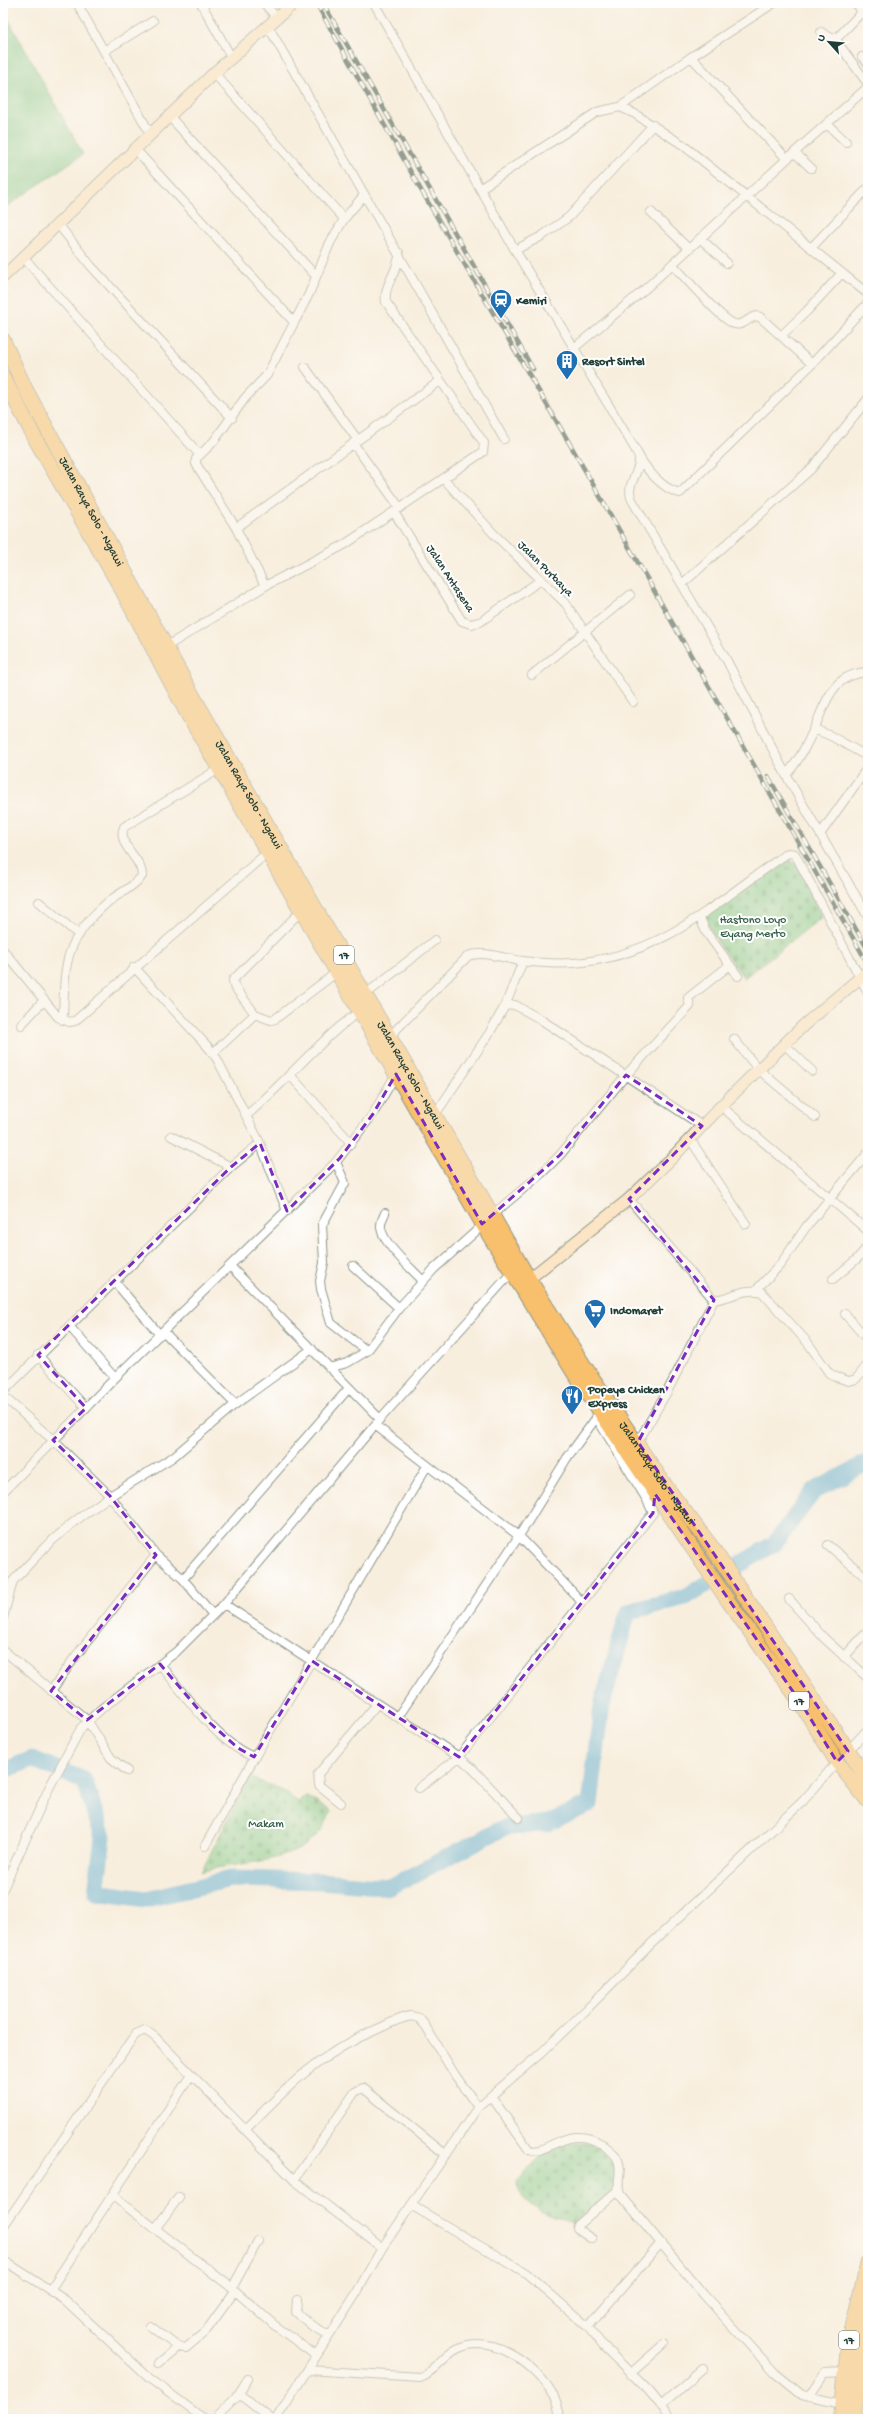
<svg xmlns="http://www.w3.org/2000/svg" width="871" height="2422" viewBox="0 0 871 2422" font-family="'Gochi Hand',sans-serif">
	<defs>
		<pattern id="cemetery-stones" width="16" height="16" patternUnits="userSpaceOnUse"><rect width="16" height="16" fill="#7cca8a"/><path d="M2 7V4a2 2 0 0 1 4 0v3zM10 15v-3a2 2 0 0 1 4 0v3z" fill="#65a572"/></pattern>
	</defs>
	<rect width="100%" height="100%" fill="#fff"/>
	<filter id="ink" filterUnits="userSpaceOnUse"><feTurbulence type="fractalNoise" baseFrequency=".025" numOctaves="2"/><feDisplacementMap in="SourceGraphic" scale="8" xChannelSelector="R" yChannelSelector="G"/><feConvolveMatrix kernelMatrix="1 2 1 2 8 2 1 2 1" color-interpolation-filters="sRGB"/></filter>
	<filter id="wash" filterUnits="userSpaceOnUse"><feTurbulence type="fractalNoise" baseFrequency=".012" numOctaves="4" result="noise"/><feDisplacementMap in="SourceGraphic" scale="16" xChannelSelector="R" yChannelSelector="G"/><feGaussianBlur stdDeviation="0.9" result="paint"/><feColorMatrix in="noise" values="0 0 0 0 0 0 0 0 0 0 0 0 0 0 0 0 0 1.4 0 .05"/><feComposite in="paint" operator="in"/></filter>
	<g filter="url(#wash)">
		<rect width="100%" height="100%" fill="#f8eede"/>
		<!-- cemetery -->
		<path fill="url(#cemetery-stones)" stroke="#4e845f" d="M787,858L796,864L822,917L744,978L722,949L703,918Z
			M249,1777L280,1789L298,1802L306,1796L331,1811C311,1868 249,1858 201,1872Z
			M589,2143C615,2152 618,2161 615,2188L575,2224C554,2217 518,2207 517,2182C543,2151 547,2143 589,2143Z"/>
		<!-- pitch -->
		<path fill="#7cca8a" stroke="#4e845f" d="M3,10L83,154L3,209Z"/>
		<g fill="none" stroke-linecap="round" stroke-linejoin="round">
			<!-- river -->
			<path stroke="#5caed7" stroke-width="17" d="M3,1771L32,1759L84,1780L103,1837L96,1892L146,1899L231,1879L321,1881L390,1887L503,1828L548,1823L590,1804L602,1705L628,1612L685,1597L774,1544L814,1491L868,1462"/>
		</g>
	</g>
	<g filter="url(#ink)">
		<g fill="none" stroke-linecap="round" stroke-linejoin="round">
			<!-- street casing -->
			<g stroke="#8c9689" stroke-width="10">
				<path id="street" d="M77,3L151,135
					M201,3L231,57
					M264,3L277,18
					M374,3L515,250L635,449C643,466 661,489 680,493L812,364
					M268,26L504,439
					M821,32L833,39L838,37L861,13L860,8L855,3
					M835,39L868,84
					M104,51L153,21
					M691,57L787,159
					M862,57L868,63
					M214,73L344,219
					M620,107L691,57L774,3
					M169,116L316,276
					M827,124L846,142
					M136,150L294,322
					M795,153L811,168
					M481,188L597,112L620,107L635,114L683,145L868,294
					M651,212L688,248
					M58,224L91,266L232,418
					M700,238L727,263
					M811,248L868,188
					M515,250L542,236L569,217L653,125
					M24,258L199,454
					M672,264C683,275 723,322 735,324C745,327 751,313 760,317L812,364L868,303
					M781,336L807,311L842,273
					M574,348L644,290L787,159L868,87
					M305,367L357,439
					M353,443L400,508
					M639,460C639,475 625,485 632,500L726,659L786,775L868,917
					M444,479L493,533L566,604L633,702
					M394,512L462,621L471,624L480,622L541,580
					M236,528L440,381
					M682,584L811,469L868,399
					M265,586L236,528L196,464V459L214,441L245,398L267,375L309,294L330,243L344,219L364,195
					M167,646L265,586L344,545L483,452L484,443L386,302C383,284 400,270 399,253
					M532,675L630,595
					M814,729L831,736L868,757
					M786,775C798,762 806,747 813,731C826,703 831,674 868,672
					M821,833L868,767
					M39,902L79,935
					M700,918L706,932L738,976
					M3,950L58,1017L69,1022L75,1021L268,852
					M134,967L209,1048L217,1059L260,1143L287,1211
					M366,994L435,940
					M505,1006L523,961
					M255,1014L271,1020L275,1019L337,972
					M63,1020C65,965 62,942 108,902C118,894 134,887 142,876C143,859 116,845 124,827L219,769
					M21,1025L44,1000
					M390,1036L468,956C483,950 506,959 522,961C539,963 556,964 573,963C663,957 718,900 788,853L795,854L868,993
					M734,1039L758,1069L815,1117
					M784,1044L812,1071
					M213,1053L255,1014L234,986L233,980L302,910
					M290,1075L351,1143
					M721,1106L868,1231
					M247,1115C286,1082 318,1041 360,1011
					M435,1115L490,1032L505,1006L515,1005L540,1019L702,1126
					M171,1136L231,1167
					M690,1139L746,1224
					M336,1162L345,1183L322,1225L324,1263L320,1281L321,1289L331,1323L367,1351
					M629,1199L714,1300
					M385,1213C383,1218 380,1223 381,1228C383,1244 412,1269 423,1281
					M492,1215L542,1173L560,1155L626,1075L690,1006L688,998L730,965
					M353,1266L399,1308
					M231,1267L380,1419
					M833,1279L857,1259L868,1246
					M114,1281L160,1335
					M756,1290L780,1265L806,1227L868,1153
					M845,1314L868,1340
					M69,1326L115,1378
					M164,1332L235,1404
					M38,1355L86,1408
					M329,1368L347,1363L367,1351L399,1308L434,1269L483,1225
					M3,1392L188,1209L231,1167L260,1143
					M3,1396L53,1440L110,1496L156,1555L183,1579L213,1615
					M375,1425L519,1536L581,1601
					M638,1442L668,1390L714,1300C730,1298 746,1287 762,1292L808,1343L829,1373L836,1377L849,1381L856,1379L868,1364
					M3,1492L115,1378L336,1162L373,1114L396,1074
					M828,1545L868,1579
					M183,1579L349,1388
					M789,1599L824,1638L868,1678
					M224,1604L459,1757L472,1768L519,1818
					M3,1618L13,1581L46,1546L75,1521L110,1496L173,1457L233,1406L312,1349
					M3,1650L87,1720L111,1758L127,1771
					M844,1657L868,1631
					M160,1664C184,1694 218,1744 254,1757
					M51,1691L75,1657L156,1555
					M398,1717L519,1536L567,1458L599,1414
					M847,1752L868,1729
					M419,1788L459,1757L653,1513L647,1500L596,1417
					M341,1803L319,1785L318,1774L377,1704
					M205,1846L258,1751L427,1466
					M3,1889L49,1788L81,1728L101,1709L176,1652L224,1604L380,1419L514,1270
					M491,2096L529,2150C547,2156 567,2123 602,2144C607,2148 614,2152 617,2158C624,2170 615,2182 620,2194L704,2295L775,2373L802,2395L842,2404
					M245,2130C288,2086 321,2052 380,2028C390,2023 400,2018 411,2016L419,2018L424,2024L455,2075L478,2107
					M294,2180L355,2092L363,2088L445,2154
					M113,2196L232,2288L273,2324L315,2355
					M411,2205L526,2273L588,2327L603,2346L649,2391L672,2419
					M3,2227L132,2039L136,2034L145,2030L155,2037L294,2180L382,2248
					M155,2229L179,2197
					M592,2239L577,2229L578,2225L618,2190
					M3,2260L65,2300L149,2378L204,2419
					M232,2288L258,2241
					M50,2290L191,2075
					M297,2300L296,2312L311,2325L329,2335
					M150,2326L178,2347L186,2348L206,2331L235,2291
					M588,2327L660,2244
					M159,2363L178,2347
					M308,2370L420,2377C435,2372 443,2356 457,2349C492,2332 535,2364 552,2393C557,2400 558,2410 561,2419
					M630,2374L664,2344
					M239,2394L271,2419
					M809,2397L825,2372L845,2371
					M661,2406L703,2369
					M214,2419L236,2398L248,2379
					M276,2419L356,2294L382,2248L478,2107L540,2054L586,2010L652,1943L803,1801L839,1760"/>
			</g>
			<!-- secondary casing -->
			<g stroke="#8c9689" stroke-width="13">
				<path id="secondary" d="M3,277L214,73L294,3
					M524,1283L629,1199L672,1158L721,1106L804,1025L868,971"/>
			</g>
			<!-- highway casing -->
			<g stroke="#8c9689" stroke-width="16">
				<g id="highway">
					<path id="s1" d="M3,340L26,390L190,691L529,1279L585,1367L667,1488L711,1546L868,1780"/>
					<path d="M3,377L37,442L121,588L187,713L489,1235L574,1373L729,1602L801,1703L837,1762L868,1801"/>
					<path d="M841,2419L848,2346L868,2262"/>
					<path d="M855,2419L858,2370L868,2313"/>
				</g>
			</g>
			<!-- street -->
			<use href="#street" stroke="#fff" stroke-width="8"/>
			<!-- secondary -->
			<use href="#secondary" stroke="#fce5c4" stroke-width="11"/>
			<!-- highway -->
			<use href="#highway" stroke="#f8bf6c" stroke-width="14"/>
			<!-- rail casing -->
			<g stroke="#1f3d34" stroke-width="4.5">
				<path id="rail" d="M316,3L421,190L571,446L868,964
					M323,3L533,369
					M768,776L868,950"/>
			</g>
			<!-- rail -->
			<use href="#rail" stroke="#fff" stroke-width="3" stroke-dasharray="9" stroke-linecap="butt"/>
		</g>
	</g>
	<!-- marked area -->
	<path d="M0 0H871V2422H0ZM396,1074L482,1224L560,1155L626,1075L702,1126L629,1199L714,1300L638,1442L848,1751L837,1762L801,1703L655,1494L653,1513L459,1757L312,1661L254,1757L238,1748L210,1723L160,1664L87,1720L51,1691L156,1555L110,1496L53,1440L86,1408L38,1355L231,1167L260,1143L287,1211L340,1158L373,1114Z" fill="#f8eede" fill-opacity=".55" fill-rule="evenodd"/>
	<path fill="none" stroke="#7b2cbf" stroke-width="3" stroke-dasharray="8 5" stroke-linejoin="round" d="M396,1074L482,1224L560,1155L626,1075L702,1126L629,1199L714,1300L638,1442L848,1751L837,1762L801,1703L655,1494L653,1513L459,1757L312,1661L254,1757L238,1748L210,1723L160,1664L87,1720L51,1691L156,1555L110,1496L53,1440L86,1408L38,1355L231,1167L260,1143L287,1211L340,1158L373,1114Z"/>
	<!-- icons -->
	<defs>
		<g id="station-pin" transform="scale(1.15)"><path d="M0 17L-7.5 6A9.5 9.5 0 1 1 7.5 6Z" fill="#1f6fb2" stroke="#fff"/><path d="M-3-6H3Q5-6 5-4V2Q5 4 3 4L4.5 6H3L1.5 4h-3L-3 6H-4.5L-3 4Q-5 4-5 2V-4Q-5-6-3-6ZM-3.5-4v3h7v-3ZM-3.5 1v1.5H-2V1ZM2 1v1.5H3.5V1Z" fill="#fff"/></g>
		<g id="building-pin" transform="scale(1.15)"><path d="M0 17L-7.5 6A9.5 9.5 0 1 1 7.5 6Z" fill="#1f6fb2" stroke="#fff"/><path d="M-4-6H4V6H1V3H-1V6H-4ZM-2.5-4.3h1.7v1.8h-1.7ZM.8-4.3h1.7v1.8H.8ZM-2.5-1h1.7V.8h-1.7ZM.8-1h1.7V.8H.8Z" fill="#fff"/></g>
		<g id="supermarket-pin" transform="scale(1.15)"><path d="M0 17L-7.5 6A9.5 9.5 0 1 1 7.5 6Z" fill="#1f6fb2" stroke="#fff"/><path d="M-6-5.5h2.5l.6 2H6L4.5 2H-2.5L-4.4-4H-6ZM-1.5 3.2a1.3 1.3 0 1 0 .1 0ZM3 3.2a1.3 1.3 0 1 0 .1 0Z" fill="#fff"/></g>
		<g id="restaurant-pin" transform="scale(1.15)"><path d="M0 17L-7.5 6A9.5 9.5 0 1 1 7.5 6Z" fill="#1f6fb2" stroke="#fff"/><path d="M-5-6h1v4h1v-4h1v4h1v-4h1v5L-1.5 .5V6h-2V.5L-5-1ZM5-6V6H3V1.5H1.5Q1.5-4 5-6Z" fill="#fff"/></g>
	</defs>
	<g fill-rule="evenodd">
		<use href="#station-pin" x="501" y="300"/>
		<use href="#building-pin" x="567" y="361"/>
		<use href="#supermarket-pin" x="595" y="1310"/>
		<use href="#restaurant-pin" x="572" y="1396"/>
	</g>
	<g text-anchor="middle" stroke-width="4" stroke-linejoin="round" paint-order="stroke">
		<!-- shield labels -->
		<g fill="#fff" stroke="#627771" stroke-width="1">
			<rect x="334" y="946" width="20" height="18" rx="3"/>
			<rect x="789" y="1692" width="20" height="18" rx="3"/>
			<rect x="839" y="2331" width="20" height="18" rx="3"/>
		</g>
		<g font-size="11" font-weight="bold" fill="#1f3d34">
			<text x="344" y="959">17</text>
			<text x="799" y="1705">17</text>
			<text x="849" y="2344">17</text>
		</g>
		<!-- poi labels -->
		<g font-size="12" font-weight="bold" fill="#1f3d34" stroke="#fff" text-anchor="start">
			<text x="516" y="304">Kemiri</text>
			<text x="582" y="365">Resort Sintel</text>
			<text x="610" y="1314">Indomaret</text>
			<text x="588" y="1393">Popeye Chicken<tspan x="588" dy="14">Express</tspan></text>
		</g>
		<!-- street labels -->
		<g font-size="12" fill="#1f3d34" stroke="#fff">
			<text dy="4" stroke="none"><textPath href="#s1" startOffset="193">Jalan Raya Solo - Ngawi</textPath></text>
			<text transform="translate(546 568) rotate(45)" y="4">Jalan Purbaya</text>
			<text transform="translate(451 578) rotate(57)" y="4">Jalan Antasena</text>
			<text dy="4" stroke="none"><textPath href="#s1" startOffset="517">Jalan Raya Solo - Ngawi</textPath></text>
			<text dy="4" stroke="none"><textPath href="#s1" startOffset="841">Jalan Raya Solo - Ngawi</textPath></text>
			<text dy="4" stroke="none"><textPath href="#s1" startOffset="1309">Jalan Raya Solo - Ngawi</textPath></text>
		</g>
		<!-- park labels -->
		<g font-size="12" fill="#36604a" stroke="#fff">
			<text x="753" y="923">Hastono Loyo<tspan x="753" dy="14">Eyang Merto</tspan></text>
			<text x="266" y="1827">Makam</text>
		</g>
	</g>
	<!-- margin -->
	<rect width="871" height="2422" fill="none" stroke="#fff" stroke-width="16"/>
	<!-- north arrow -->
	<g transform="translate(829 42) rotate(297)" stroke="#ffffff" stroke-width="3" paint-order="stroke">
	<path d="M0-3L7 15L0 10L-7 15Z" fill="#1f3d34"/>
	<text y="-6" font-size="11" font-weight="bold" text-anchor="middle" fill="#1f3d34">U</text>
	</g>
</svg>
